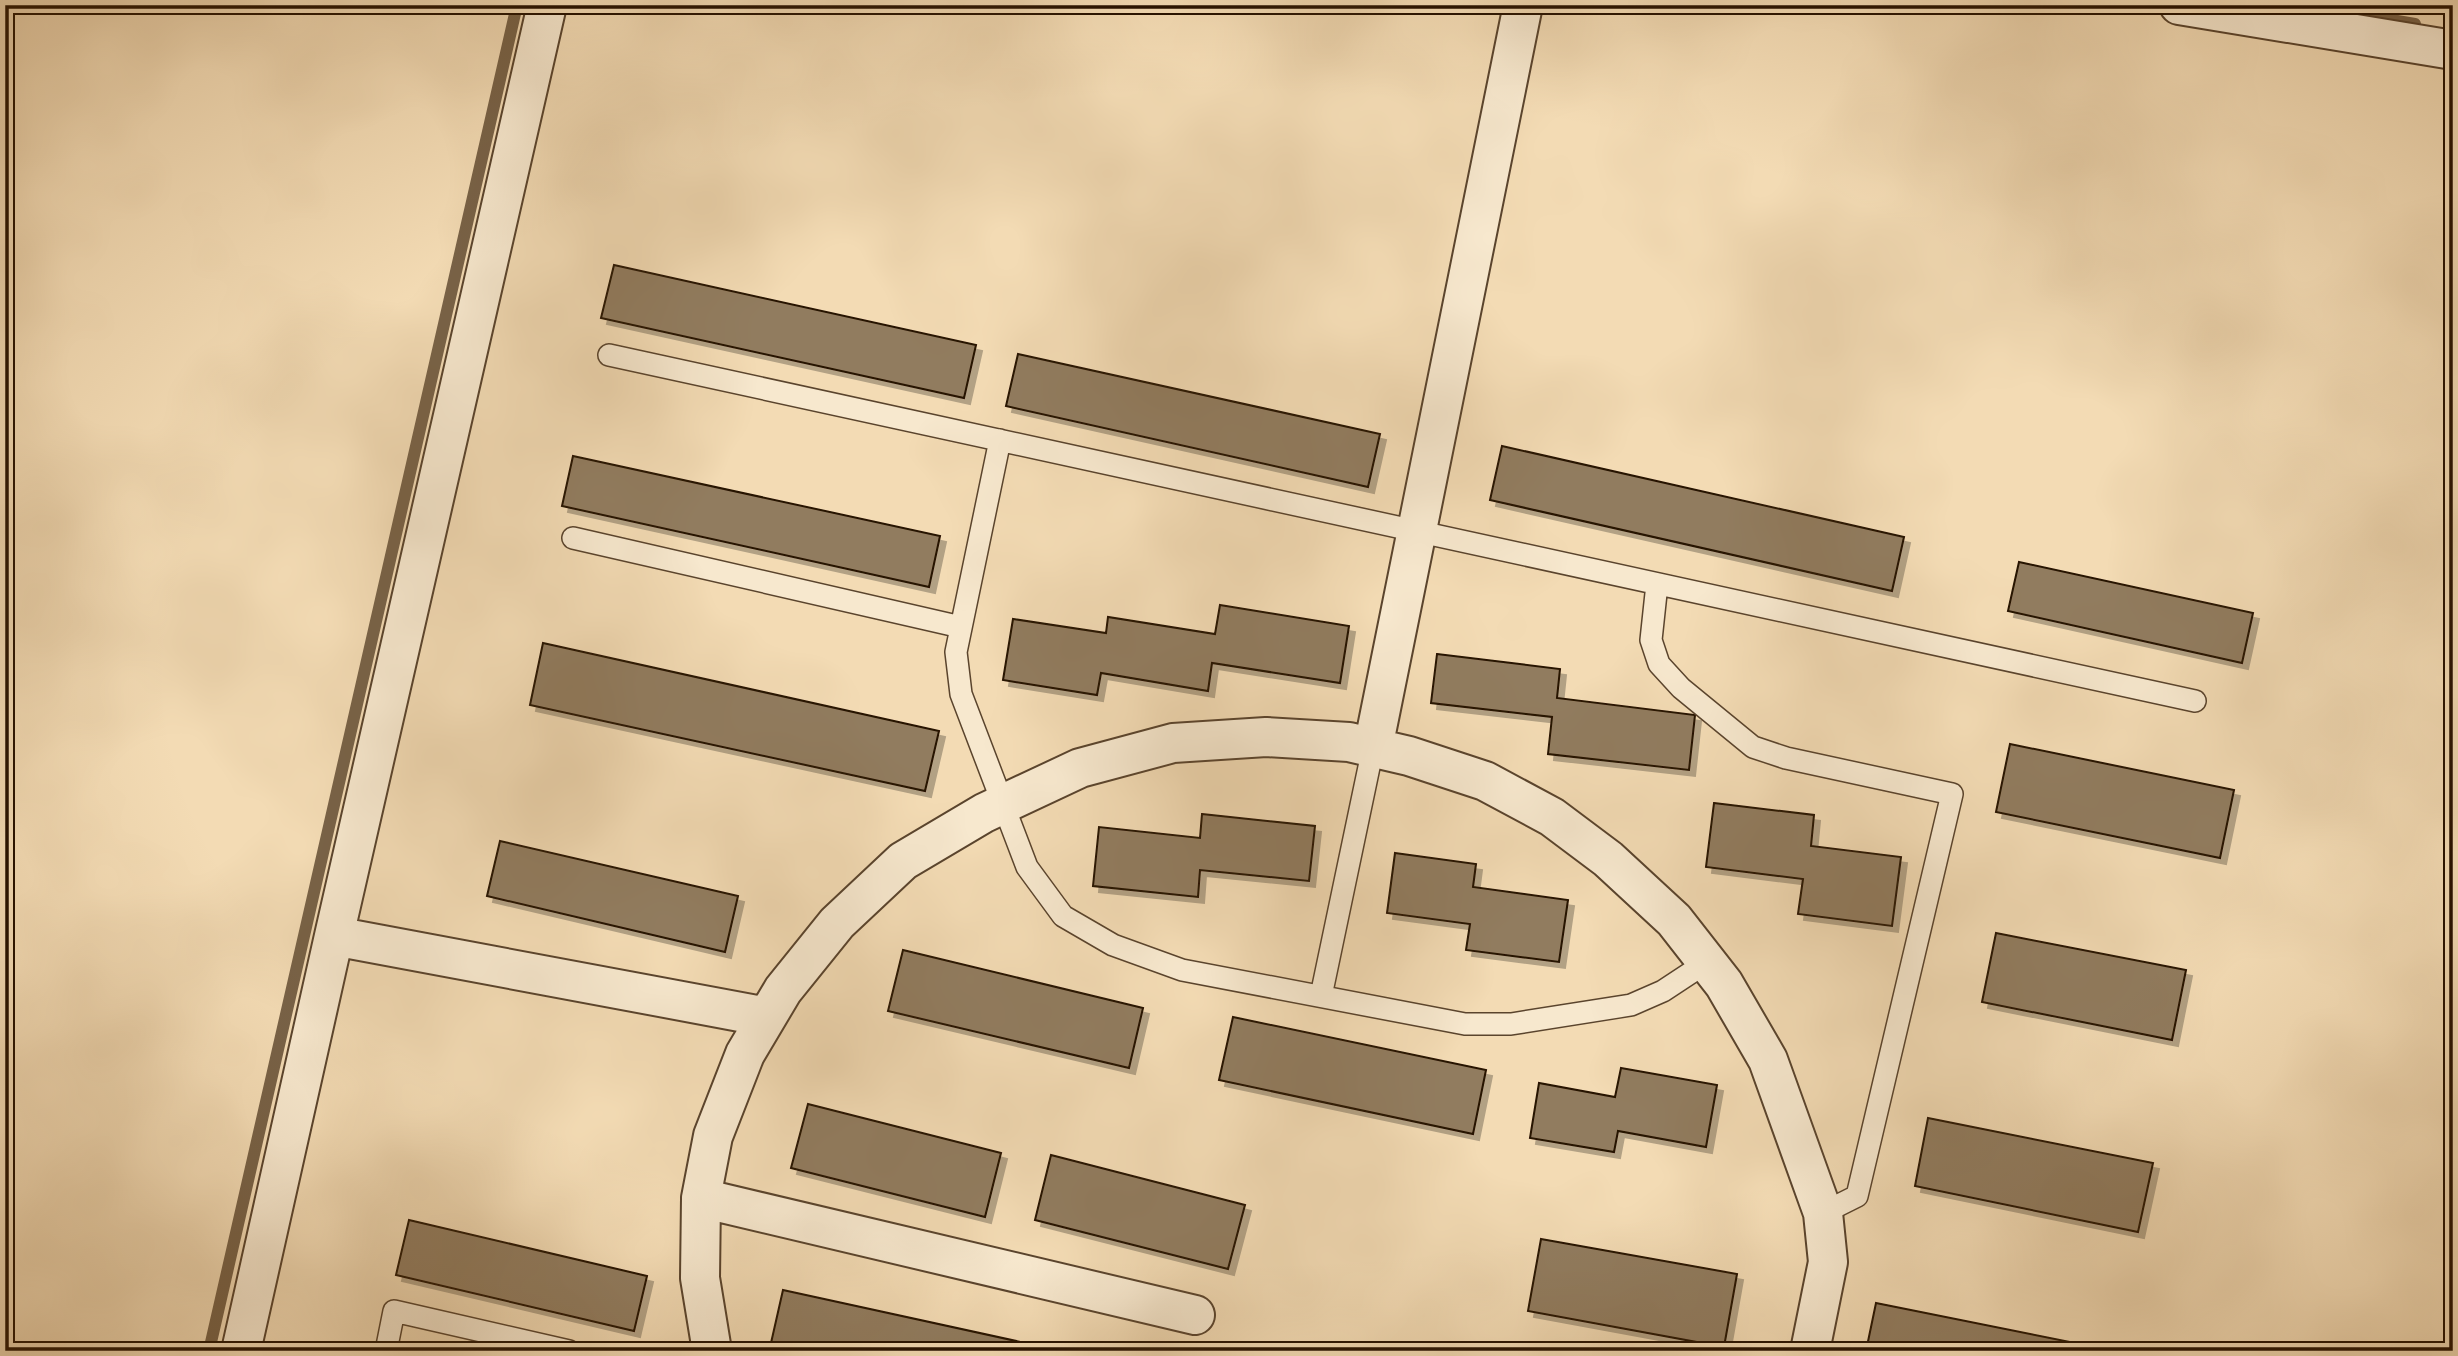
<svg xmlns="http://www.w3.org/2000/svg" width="2458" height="1356" viewBox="0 0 2458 1356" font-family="'Old Standard TT',serif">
	<defs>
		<filter id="shadow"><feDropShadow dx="6" dy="6" stdDeviation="0" flood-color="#0004"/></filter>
	</defs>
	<rect width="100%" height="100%" fill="#f3dbb4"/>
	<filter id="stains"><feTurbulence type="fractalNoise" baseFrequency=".00286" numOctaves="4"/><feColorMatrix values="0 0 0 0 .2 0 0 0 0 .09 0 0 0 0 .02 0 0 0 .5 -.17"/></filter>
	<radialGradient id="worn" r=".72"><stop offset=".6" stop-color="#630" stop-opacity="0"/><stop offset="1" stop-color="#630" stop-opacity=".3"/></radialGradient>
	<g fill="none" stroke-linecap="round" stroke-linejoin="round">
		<!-- stream -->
		<path stroke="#786247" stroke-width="12" d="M2302,5L2415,24
			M209,1351L517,5"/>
	</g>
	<!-- building -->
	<path fill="#917b5e" stroke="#271200" stroke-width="2" filter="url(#shadow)" d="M614,265L976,345L964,398L601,318Z
		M1018,354L1380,434L1368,487L1006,406Z
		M1502,446L1904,537L1892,591L1490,500Z
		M573,456L940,536L929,587L562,506Z
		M2019,562L2253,613L2242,663L2008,611Z
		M1220,605L1349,626L1340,683L1212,663L1208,691L1101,673L1097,695L1003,680L1013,619L1106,633L1108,617L1215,634Z
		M543,643L939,731L925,791L530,705Z
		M1437,654L1560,669L1557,698L1695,715L1689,770L1548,754L1552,717L1431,703Z
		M2010,744L2234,790L2220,858L1996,812Z
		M1714,803L1814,815L1811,846L1901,857L1892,926L1798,914L1803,879L1706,867Z
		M1202,814L1315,826L1309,881L1200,870L1198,897L1093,886L1099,827L1200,838Z
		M500,841L738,896L725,952L487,896Z
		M1395,853L1476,864L1473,887L1568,900L1559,962L1466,950L1470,924L1387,913Z
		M1996,933L2186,970L2172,1040L1982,1002Z
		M903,950L1143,1008L1129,1068L888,1011Z
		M1233,1017L1486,1070L1473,1134L1219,1080Z
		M1621,1068L1717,1085L1706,1147L1618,1131L1614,1152L1530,1138L1539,1083L1615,1097Z
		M808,1104L1001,1153L985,1217L791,1168Z
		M1928,1118L2153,1163L2138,1232L1915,1186Z
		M1051,1155L1245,1205L1228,1269L1035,1220Z
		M409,1220L647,1276L634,1331L396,1275Z
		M1541,1239L1737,1274L1724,1347L1528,1311Z
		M783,1290L1062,1351H808L771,1343Z
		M1876,1303L2100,1348V1351H1866Z"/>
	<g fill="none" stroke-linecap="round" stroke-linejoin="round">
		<!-- service casing -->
		<g stroke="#5a442d" stroke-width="24">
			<path id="service" d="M609,355L2195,701
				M1000,440L956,652L961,694L1027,867L1063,916L1113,945L1182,970L1465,1024H1511L1631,1005L1663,991L1707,962
				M573,538L961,627
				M1657,584L1651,640L1659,664L1681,688L1753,747L1786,758L1952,794L1857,1196L1823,1213
				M1321,996L1373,748
				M386,1351L394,1311L569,1351"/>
		</g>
		<!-- minor casing -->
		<g stroke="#5a442d" stroke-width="42">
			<path id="minor" d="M2179,5L2453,50
				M1373,748L1523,5
				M334,936L767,1017
				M701,1198L1195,1315
				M241,1351L334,936L547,5
				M712,1351L700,1278L701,1198L713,1136L745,1054L783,990L837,923L903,861L984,813L1080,768L1173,743L1266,737L1349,742L1409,756L1485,781L1552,817L1608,859L1674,920L1724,984L1768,1060L1823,1213L1828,1262L1810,1351"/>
		</g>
		<!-- service -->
		<use href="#service" stroke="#f7e8ce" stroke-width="21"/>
		<!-- minor -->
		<use href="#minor" stroke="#f7e8ce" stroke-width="38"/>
	</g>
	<!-- margin -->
	<rect width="2458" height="1356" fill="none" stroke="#f3dbb4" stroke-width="28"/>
	<rect x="7" y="7" width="2444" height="1342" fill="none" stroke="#271200" stroke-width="3.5"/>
	<rect x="14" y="14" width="2430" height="1328" fill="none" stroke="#271200" stroke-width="2"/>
	<rect width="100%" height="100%" filter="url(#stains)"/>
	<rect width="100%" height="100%" fill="url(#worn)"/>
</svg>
